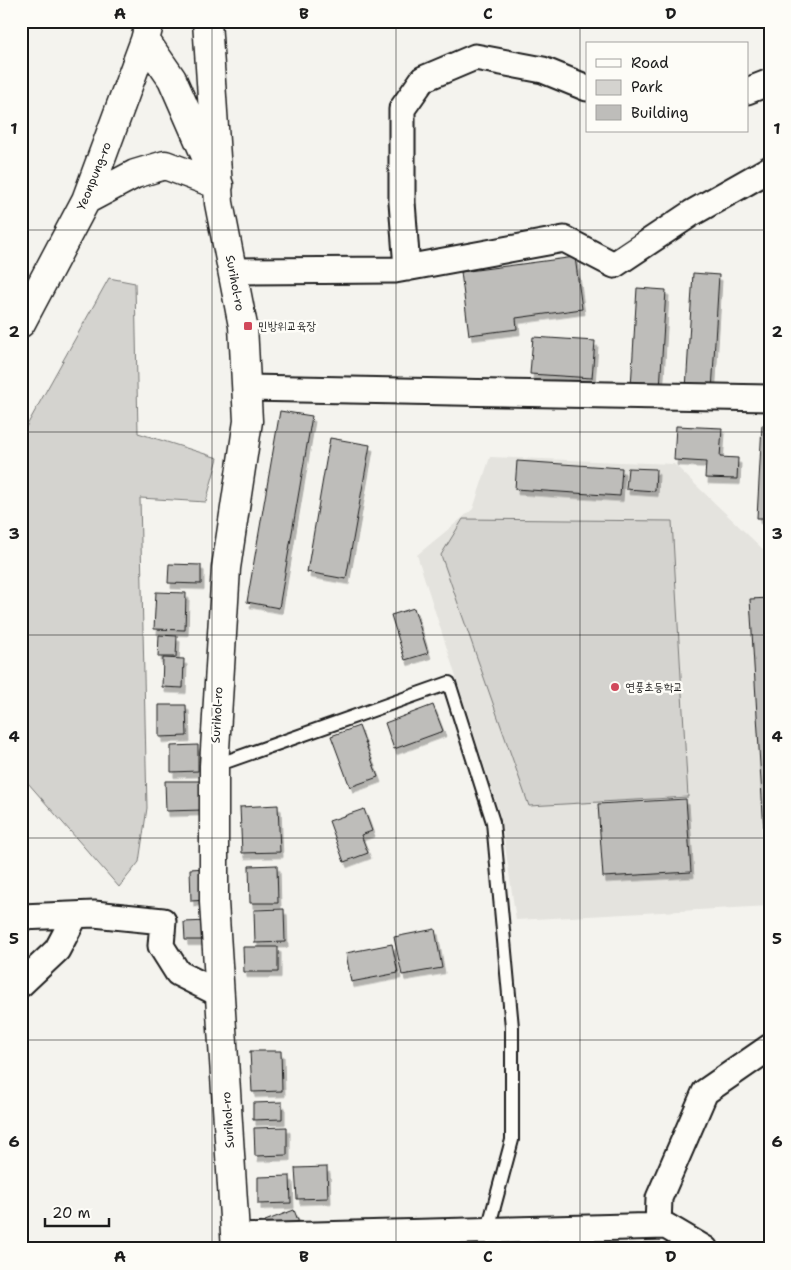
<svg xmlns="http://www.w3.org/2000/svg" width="791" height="1270" viewBox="0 0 791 1270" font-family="'Shantell Sans','Poor Story',sans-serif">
	<defs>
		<filter id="shadow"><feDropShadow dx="3" dy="5.5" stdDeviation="0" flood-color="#0004"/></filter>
	</defs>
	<rect width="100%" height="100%" fill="#f4f3ee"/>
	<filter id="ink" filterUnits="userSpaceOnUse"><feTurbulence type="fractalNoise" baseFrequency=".02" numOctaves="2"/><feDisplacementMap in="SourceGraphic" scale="10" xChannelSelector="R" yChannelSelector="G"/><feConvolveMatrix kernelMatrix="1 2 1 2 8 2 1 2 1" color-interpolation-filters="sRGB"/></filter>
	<g filter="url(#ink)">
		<!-- built -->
		<path fill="#e4e3de" d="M490,457L674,464L770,556V906L516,920L501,818L417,555L473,509Z"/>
		<!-- green -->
		<path fill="#d4d3cf" stroke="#787876" d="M109,278L135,283L138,433L218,458L206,502L140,498L147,808L139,862L119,887L21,775V436Z
			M463,519L672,521L688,797L529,806L441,555Z"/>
		<!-- building -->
		<path fill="#bebdba" stroke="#1c1c1c" filter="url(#shadow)" d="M575,257L582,309L516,318L517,329L469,335L461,272Z
			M693,273L719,275L712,391L686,389Z
			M637,288L666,290L660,389L631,387Z
			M533,337L595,341L592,378L530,374Z
			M280,411L312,416L279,608L247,602Z
			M762,425L770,426V518H757Z
			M676,426L722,428L720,457L738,458L737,479L705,478L706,462L674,460Z
			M330,438L370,445L346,579L307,572Z
			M517,461L622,468L620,496L515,489Z
			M628,468L656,469L655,491L626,489Z
			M169,564L201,565V584L168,583Z
			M156,592L186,593L185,630L154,629Z
			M770,598V881H767L750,599Z
			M414,608L428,653L405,660L391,615Z
			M159,635L177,636L176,657H158Z
			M163,658L184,659L183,688L162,687Z
			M159,705H186L187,736L159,737Z
			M433,705L443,731L394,749L385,723Z
			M359,726L378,777L350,787L331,736Z
			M198,745V771L171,772V746Z
			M165,781H201L202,810L166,811Z
			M686,799L691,872L603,877L598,804Z
			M278,805L280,852L242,853L240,807Z
			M364,809L372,831L361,835L368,853L344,862L329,821Z
			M277,865L278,903H250L249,866Z
			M206,868L207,900L191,901L190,869Z
			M284,909L285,942L255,943L254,910Z
			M209,921V940H185L184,922Z
			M435,929L442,968L402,975L394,937Z
			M392,944L398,973L351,982L346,953Z
			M243,947H278V972H244Z
			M250,1051H281L282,1091L252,1092Z
			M282,1102V1119L253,1120V1103Z
			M287,1127V1155L255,1156L254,1128Z
			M327,1167L328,1198L297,1199L295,1168Z
			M290,1176L291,1203L258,1204V1177Z
			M294,1210L299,1223L270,1234L265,1221Z
			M770,1228V1249H763Z"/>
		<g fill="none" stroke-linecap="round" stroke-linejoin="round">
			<!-- lane casing -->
			<g stroke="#1c1c1c" stroke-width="16">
				<path id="lane" d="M214,766L449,683L493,822L512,1027V1140L488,1229"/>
			</g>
			<!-- street casing -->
			<g stroke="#1c1c1c" stroke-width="29">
				<path id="street" d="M747,91L770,82
					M407,268L402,202V109L423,79L475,57L543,70L587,88
					M233,271L395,270L564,239L614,265L692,213L770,169
					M246,388L770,398
					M21,917L94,914L163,921L161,946L178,973L220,994
					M21,984L57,950L75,916
					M658,1226L659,1198L705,1092L770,1047
					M235,1237L666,1226L705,1249"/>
			</g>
			<!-- secondary casing -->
			<g stroke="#1c1c1c" stroke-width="31">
				<path id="secondary" d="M207,21L219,203L243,326L248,421L226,568L214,766V902L236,1249
					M145,40L172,79L211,168
					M86,200L135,174L165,165L219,185
					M21,323L86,200L145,40L150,21"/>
			</g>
			<!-- lane -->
			<use href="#lane" stroke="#fdfcf7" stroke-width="12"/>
			<!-- street -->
			<use href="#street" stroke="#fdfcf7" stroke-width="25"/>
			<!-- secondary -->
			<use href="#secondary" stroke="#fdfcf7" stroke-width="28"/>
		</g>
	</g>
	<!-- grid -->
	<path fill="none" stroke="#1c1c1c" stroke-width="1" stroke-opacity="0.55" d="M212,21V1249M396,21V1249M580,21V1249M21,230H770M21,432H770M21,635H770M21,838H770M21,1040H770"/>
	<!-- markers -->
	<g fill="#d1495b" stroke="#fdfcf7" stroke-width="2">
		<rect x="243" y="321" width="10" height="10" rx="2.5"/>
		<circle cx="615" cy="687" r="5"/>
	</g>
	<g text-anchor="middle" stroke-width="5" stroke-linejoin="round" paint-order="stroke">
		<!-- street labels -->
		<g font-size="12" fill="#1c1c1c" stroke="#fdfcf7">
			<text transform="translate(94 176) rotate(-68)" y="4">Yeonpung-ro</text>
			<text transform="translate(235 283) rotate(79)" y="4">Surihol-ro</text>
			<text transform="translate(217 715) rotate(-87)" y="4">Surihol-ro</text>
			<text transform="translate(228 1120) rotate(-94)" y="4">Surihol-ro</text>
		</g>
		<!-- poi labels -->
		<g font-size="12" fill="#1c1c1c" stroke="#fdfcf7" text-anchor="start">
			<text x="258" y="330">민방위교육장</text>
			<text x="625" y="691">연풍초등학교</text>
		</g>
	</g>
	<!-- margin -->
	<rect width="791" height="1270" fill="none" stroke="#fdfcf7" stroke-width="55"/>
	<!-- legend -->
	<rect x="586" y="42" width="162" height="90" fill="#fdfcf7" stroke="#a3a29f"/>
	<rect x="596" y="59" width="25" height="8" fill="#fdfcf7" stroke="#a3a29f"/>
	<text x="631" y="68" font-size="15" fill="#1c1c1c">Road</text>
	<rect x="596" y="80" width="25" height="15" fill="#d4d3cf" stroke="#a3a29f"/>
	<text x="631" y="92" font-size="15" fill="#1c1c1c">Park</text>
	<rect x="596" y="105" width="25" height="15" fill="#bebdba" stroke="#a3a29f"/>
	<text x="631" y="118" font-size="15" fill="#1c1c1c">Building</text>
	<!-- scale -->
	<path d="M45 1218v8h64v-8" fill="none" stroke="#1c1c1c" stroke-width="2.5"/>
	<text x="52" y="1218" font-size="15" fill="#1c1c1c" stroke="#fdfcf7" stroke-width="4" paint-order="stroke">20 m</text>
	<rect x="28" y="28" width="736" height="1214" fill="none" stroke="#1c1c1c" stroke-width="2"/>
	<g font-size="16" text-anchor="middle" font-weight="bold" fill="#1c1c1c">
		<text x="120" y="19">A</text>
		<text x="304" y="19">B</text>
		<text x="488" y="19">C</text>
		<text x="671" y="19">D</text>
		<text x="14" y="134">1</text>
		<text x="777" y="134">1</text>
		<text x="14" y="337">2</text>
		<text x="777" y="337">2</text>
		<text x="14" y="539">3</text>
		<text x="777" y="539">3</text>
		<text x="14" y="742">4</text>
		<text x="777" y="742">4</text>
		<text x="14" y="944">5</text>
		<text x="777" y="944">5</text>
		<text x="14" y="1147">6</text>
		<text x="777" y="1147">6</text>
		<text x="120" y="1262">A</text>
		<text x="304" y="1262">B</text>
		<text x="488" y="1262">C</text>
		<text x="671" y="1262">D</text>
	</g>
</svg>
